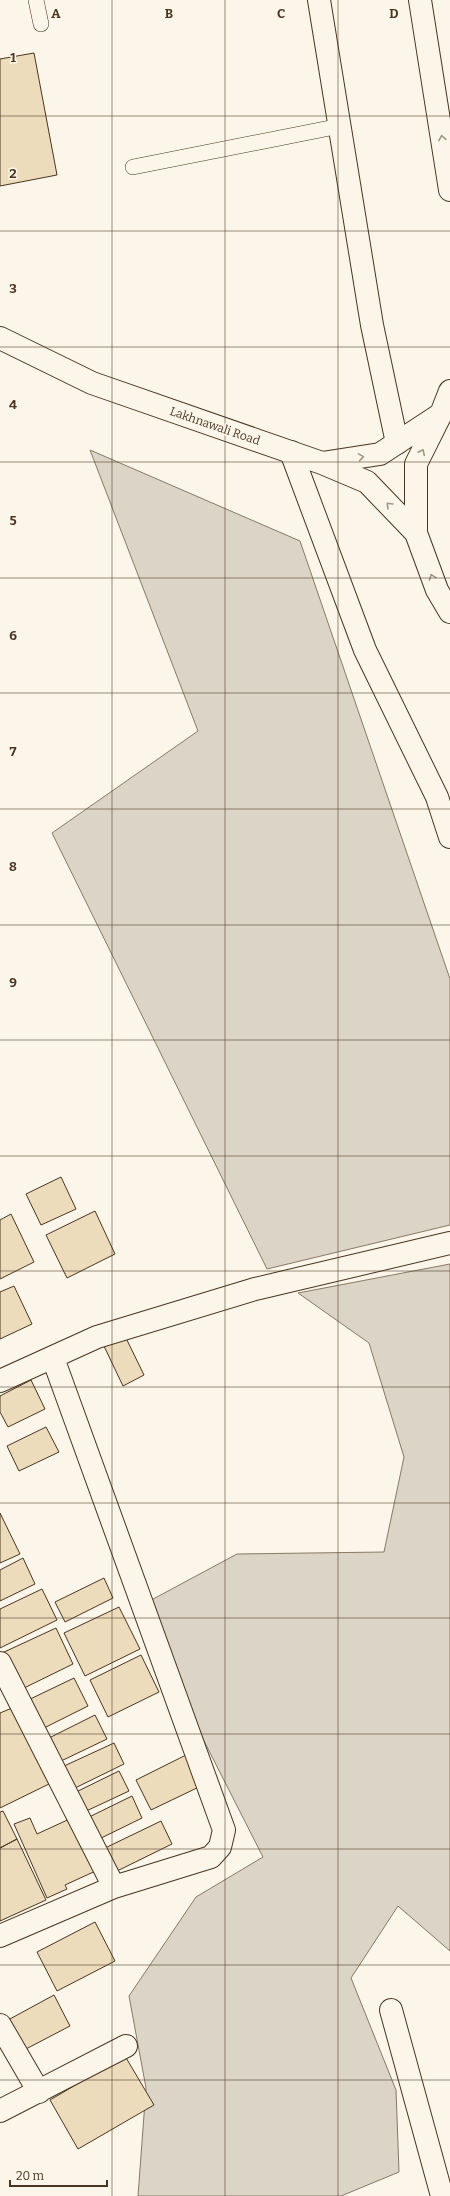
<svg xmlns="http://www.w3.org/2000/svg" width="450" height="2196" viewBox="0 0 450 2196" font-family="Bitter,serif">
	<rect width="100%" height="100%" fill="#fbf6e9"/>
	<!-- water -->
	<path fill="#dcd4c6" stroke="#887966" d="M90,450L300,541L450,979V1225L267,1269L52,833L198,731Z
		M450,1264V1951L398,1906L351,1978L396,2090L399,2172L341,2196H138L146,2088L129,1996L196,1897L263,1857L202,1737L142,1605L237,1554L384,1552L404,1457L369,1343L298,1293Z"/>
	<!-- building -->
	<path fill="#ecdcbc" stroke="#4a3520" d="M34,53L57,175L0,186V59Z
		M61,1177L76,1209L41,1225L26,1194Z
		M95,1211L115,1254L67,1278L46,1235Z
		M11,1214L34,1262L0,1279V1220Z
		M14,1286L32,1324L0,1339V1292Z
		M124,1334L144,1375L123,1386L103,1344Z
		M31,1380L45,1409L8,1427L0,1412V1396Z
		M46,1427L59,1452L19,1471L7,1446Z
		M0,1513L20,1554L0,1563Z
		M23,1558L35,1584L0,1601V1570Z
		M104,1578L113,1598L65,1622L55,1602Z
		M42,1589L57,1620L0,1648V1609Z
		M119,1607L140,1649L85,1676L64,1633Z
		M56,1628L73,1664L20,1690L2,1653Z
		M141,1655L159,1692L108,1717L90,1680Z
		M74,1678L88,1706L36,1732L22,1703Z
		M12,1708L49,1784L0,1808V1713Z
		M95,1715L107,1739L59,1762L47,1739Z
		M114,1743L124,1764L73,1789L62,1767Z
		M186,1755L201,1786L151,1810L136,1780Z
		M119,1771L129,1791L82,1813L72,1794Z
		M132,1796L142,1818L93,1842L83,1820Z
		M3,1811L17,1839L0,1848V1812Z
		M76,1816L100,1869L65,1885L67,1889L47,1898L14,1824L30,1818L37,1834Z
		M161,1821L172,1844L115,1872L103,1849Z
		M17,1839L46,1900L0,1921V1848Z
		M95,1922L115,1961L57,1991L37,1952Z
		M54,1995L70,2026L24,2050L8,2020Z
		M125,2056L154,2105L78,2149L50,2100Z"/>
	<g fill="none" stroke-linecap="round" stroke-linejoin="round">
		<!-- lane casing -->
		<g stroke="#4a3520" stroke-width="16">
			<path id="lane" d="M36,0L41,24
				M133,167L340,126"/>
		</g>
		<!-- street casing -->
		<g stroke="#4a3520" stroke-width="24">
			<path id="street" d="M319,0L372,325L397,443
				M291,452L365,650L437,797L450,837
				M0,1381L97,1337L255,1289L450,1243
				M0,1663L114,1887
				M0,1936L114,1887L211,1857L220,1847L224,1830L53,1358
				M391,2010L442,2196
				M0,2025L39,2092
				M0,2111L126,2046"/>
		</g>
		<!-- secondary casing -->
		<g stroke="#4a3520" stroke-width="24">
			<path id="secondary" d="M420,0L450,190
				M0,338L92,383L322,463L367,482L416,533
				M450,406L441,414L416,464V533L437,590L450,612
				M322,463L380,454L441,414L450,391"/>
		</g>
		<!-- lane -->
		<use href="#lane" stroke="#fbf6e9" stroke-width="15"/>
		<!-- street -->
		<use href="#street" stroke="#fbf6e9" stroke-width="22"/>
		<!-- secondary -->
		<use href="#secondary" stroke="#fbf6e9" stroke-width="22"/>
	</g>
	<!-- one-way arrows -->
	<defs><path id="oneway-chevron" d="M-2-3.5L2.5 0L-2 3.5" fill="none" stroke-width="1.6" stroke-linecap="round" stroke-linejoin="round"/></defs>
	<g stroke="#a29684">
		<use href="#oneway-chevron" transform="translate(442 138) rotate(-99)"/>
		<use href="#oneway-chevron" transform="translate(422 452) rotate(-64)"/>
		<use href="#oneway-chevron" transform="translate(361 457) rotate(-9)"/>
		<use href="#oneway-chevron" transform="translate(389 505) rotate(-134)"/>
		<use href="#oneway-chevron" transform="translate(432 577) rotate(-110)"/>
	</g>
	<!-- grid -->
	<path fill="none" stroke="#4a3520" stroke-width="1" stroke-opacity="0.55" d="M112,0V2196M225,0V2196M338,0V2196M0,116H450M0,231H450M0,347H450M0,462H450M0,578H450M0,693H450M0,809H450M0,925H450M0,1040H450M0,1156H450M0,1271H450M0,1387H450M0,1503H450M0,1618H450M0,1734H450M0,1849H450M0,1965H450M0,2080H450"/>
	<g text-anchor="middle" stroke-width="3" stroke-linejoin="round" paint-order="stroke">
		<!-- street labels -->
		<g font-size="12" fill="#4a3520" stroke="#fbf6e9">
			<text transform="translate(215 426) rotate(19)" y="4">Lakhnawali Road</text>
		</g>
	</g>
	<g font-size="13" text-anchor="middle" font-weight="bold" fill="#4a3520" stroke="#fbf6e9" stroke-width="3" stroke-linejoin="round" paint-order="stroke">
		<text x="56" y="18">A</text>
		<text x="169" y="18">B</text>
		<text x="281" y="18">C</text>
		<text x="394" y="18">D</text>
		<text x="13" y="62">1</text>
		<text x="13" y="178">2</text>
		<text x="13" y="293">3</text>
		<text x="13" y="409">4</text>
		<text x="13" y="525">5</text>
		<text x="13" y="640">6</text>
		<text x="13" y="756">7</text>
		<text x="13" y="871">8</text>
		<text x="13" y="987">9</text>
	</g>
	<!-- scale -->
	<path d="M10 2180v6h97v-6" fill="none" stroke="#4a3520" stroke-width="2"/>
	<text x="16" y="2180" font-size="12" fill="#4a3520" stroke="#fbf6e9" stroke-width="3" paint-order="stroke">20 m</text>
</svg>
